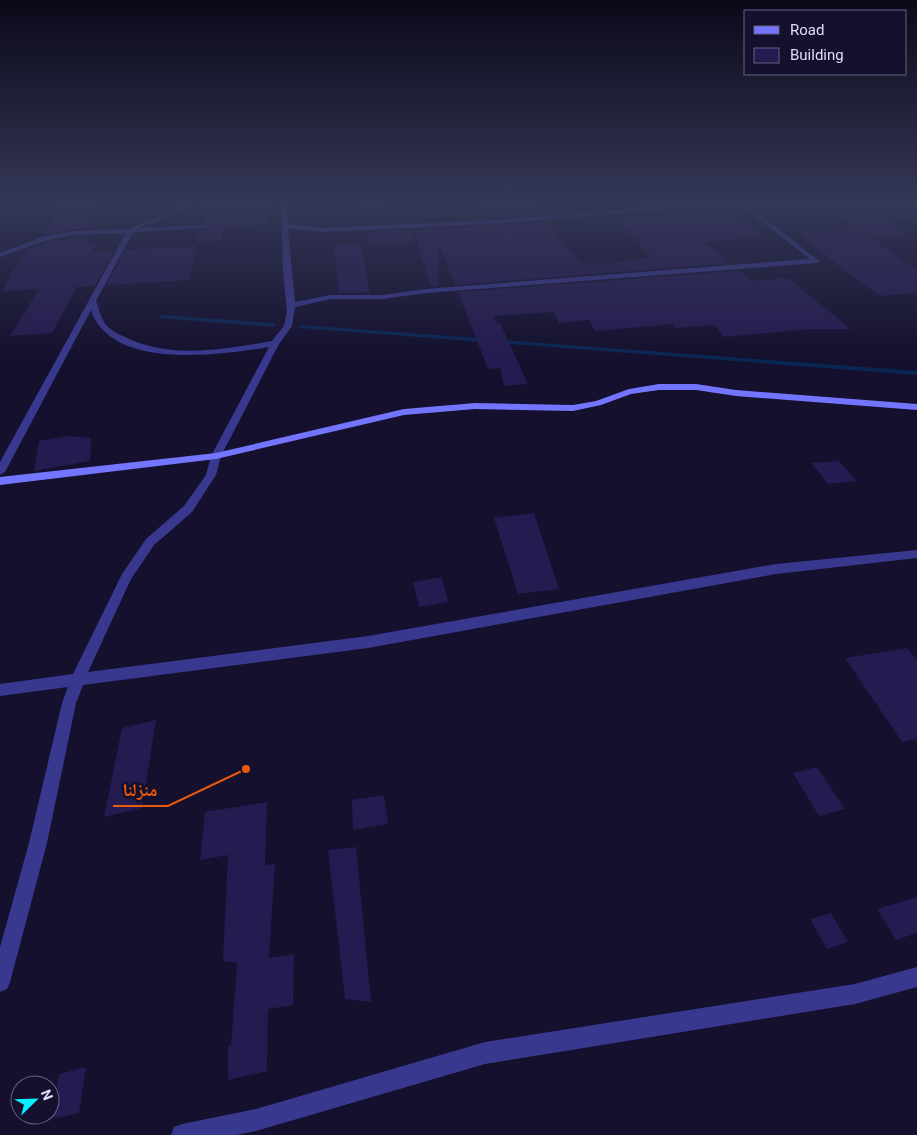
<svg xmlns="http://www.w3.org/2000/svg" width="917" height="1135" viewBox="0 0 917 1135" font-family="Roboto,'Noto Naskh Arabic',sans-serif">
	<rect width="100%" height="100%" fill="#14102e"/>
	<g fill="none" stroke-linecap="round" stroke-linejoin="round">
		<!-- stream -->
		<path fill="#0a2753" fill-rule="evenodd" d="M161,315L273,323L276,325L273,327L159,318V316Z
			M302,325L917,371V375L300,328L299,327Z"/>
	</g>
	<!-- building -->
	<path fill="#241b50" d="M77,200H99L90,229H74L46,234L60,201Z
		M268,200L267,224L223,229L221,240L197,242L200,230H205L208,227L202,223L207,203Z
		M359,200H382L391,216L403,215L406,222L364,224Z
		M479,200L527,201L540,214L486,218L477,202H480Z
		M646,200H686L689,202L652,205Z
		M884,200H888L917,217V220L889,222L908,235L871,238L917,270V293L880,296L838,265L798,232L856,229L823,206L879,204Z
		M727,207L766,237L704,242L730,263L455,285L439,244L438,286L431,287L414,230L546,222L583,265L609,264L652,257L614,216Z
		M409,230L413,242L369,245L366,232Z
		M88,236L85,244H96L92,252L114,251L95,286L77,287L52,333L10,336L39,289L1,291L26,250L45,243Z
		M360,243L370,292L339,293L334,245Z
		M197,246L189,280L107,285L125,250Z
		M739,271L752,281L788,278L851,329H808L724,337L714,325L676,328L673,324L595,331L589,320L559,323L553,312L493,316L497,324L500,323L528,384L504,386L500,368L488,369L458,292Z
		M68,436L91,438L90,461L34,471L39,441Z
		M839,461L857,481L828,484L811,463Z
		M534,513L559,589L518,594L494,518Z
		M442,577L448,602L419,607L413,582Z
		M907,648L917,660V739L902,742L845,658Z
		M156,720L142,808L104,817L122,728Z
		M817,767L845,809L819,816L793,773Z
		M384,795L388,824L353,830L352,800Z
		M267,802L265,865L275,864L269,958L294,954L293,1005L268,1009L267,1071L228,1080V1046L231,1045L237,963L223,961L228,855L200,860L205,812Z
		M356,847L371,1002L345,999L328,850Z
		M917,897V933L896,940L877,909Z
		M831,913L848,942L827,949L810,919Z
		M86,1067L79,1113L51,1119L59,1074Z"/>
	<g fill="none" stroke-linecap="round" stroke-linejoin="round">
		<!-- street -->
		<path fill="#39388f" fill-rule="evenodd" d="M190,200H196L183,212L138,228L203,225L206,227L205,228L133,232L96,301C99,309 101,319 107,326C114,333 125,337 134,341C178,358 227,349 272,341L284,326L287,311L283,272L281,203L283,200H289L287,203L288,224L321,228L494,220L740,200H882L879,202L794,205L746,204L818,260L820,261L816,263L426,293L383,299H331L295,307L292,326L279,344L221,456L216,475L192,512L154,545L131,579L88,672L368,636L776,564L917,550V558L776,574L368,648L83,685L76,703L47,843L10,982L7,989L0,992V947L29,843L62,703L68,687L0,696V684L73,674L122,574L146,539L184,506L206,475L211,456L269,347C221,355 111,371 91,310L5,472L0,475V462L126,233L74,235L44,241L0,257V253L42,237L74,231L128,229L178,209ZM739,204L810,259L426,289L383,295H331L295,302L288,228L321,232L494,224Z
			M890,200H897L917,211V215Z
			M917,967V987L855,1004L485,1064L256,1131L237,1135H171L174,1127L182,1124L256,1109L485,1042L855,984Z"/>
		<!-- secondary -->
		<path fill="#7475ff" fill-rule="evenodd" d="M659,384H696L736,390L917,404V410L736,396L696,390H659L631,394L601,405L573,411L475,409L404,415L216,459L0,485V477L216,453L404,409L475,403L573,405L596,401L629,389Z"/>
	</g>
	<!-- sky -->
	<linearGradient id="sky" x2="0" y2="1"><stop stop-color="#0b0919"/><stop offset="0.56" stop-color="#343757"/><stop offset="1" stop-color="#343757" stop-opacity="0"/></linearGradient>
	<rect width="917" height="359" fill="url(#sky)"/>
	<!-- callouts -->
	<path fill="none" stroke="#e8590c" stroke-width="2" d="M246 769L168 806H113"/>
	<circle fill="#e8590c" stroke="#14102e" stroke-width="2" cx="246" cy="769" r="5"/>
	<g font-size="18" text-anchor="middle" font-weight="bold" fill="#e8590c" stroke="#14102e" stroke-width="5" stroke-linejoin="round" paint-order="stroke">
		<text x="140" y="796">منزلنا</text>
	</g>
	<!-- legend -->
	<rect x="744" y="10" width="162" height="65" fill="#14102e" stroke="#656282"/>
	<rect x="754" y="26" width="25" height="8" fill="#7475ff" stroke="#656282"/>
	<text x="790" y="35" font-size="15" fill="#dfddff">Road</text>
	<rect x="754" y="48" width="25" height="15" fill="#241b50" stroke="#656282"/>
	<text x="790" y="60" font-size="15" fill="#dfddff">Building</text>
	<!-- north arrow -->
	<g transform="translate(35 1100) rotate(67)"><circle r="24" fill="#14102e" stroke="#656282"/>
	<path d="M0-4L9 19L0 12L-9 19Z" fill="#09eeff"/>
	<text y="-8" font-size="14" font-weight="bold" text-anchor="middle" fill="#dfddff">N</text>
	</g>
</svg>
